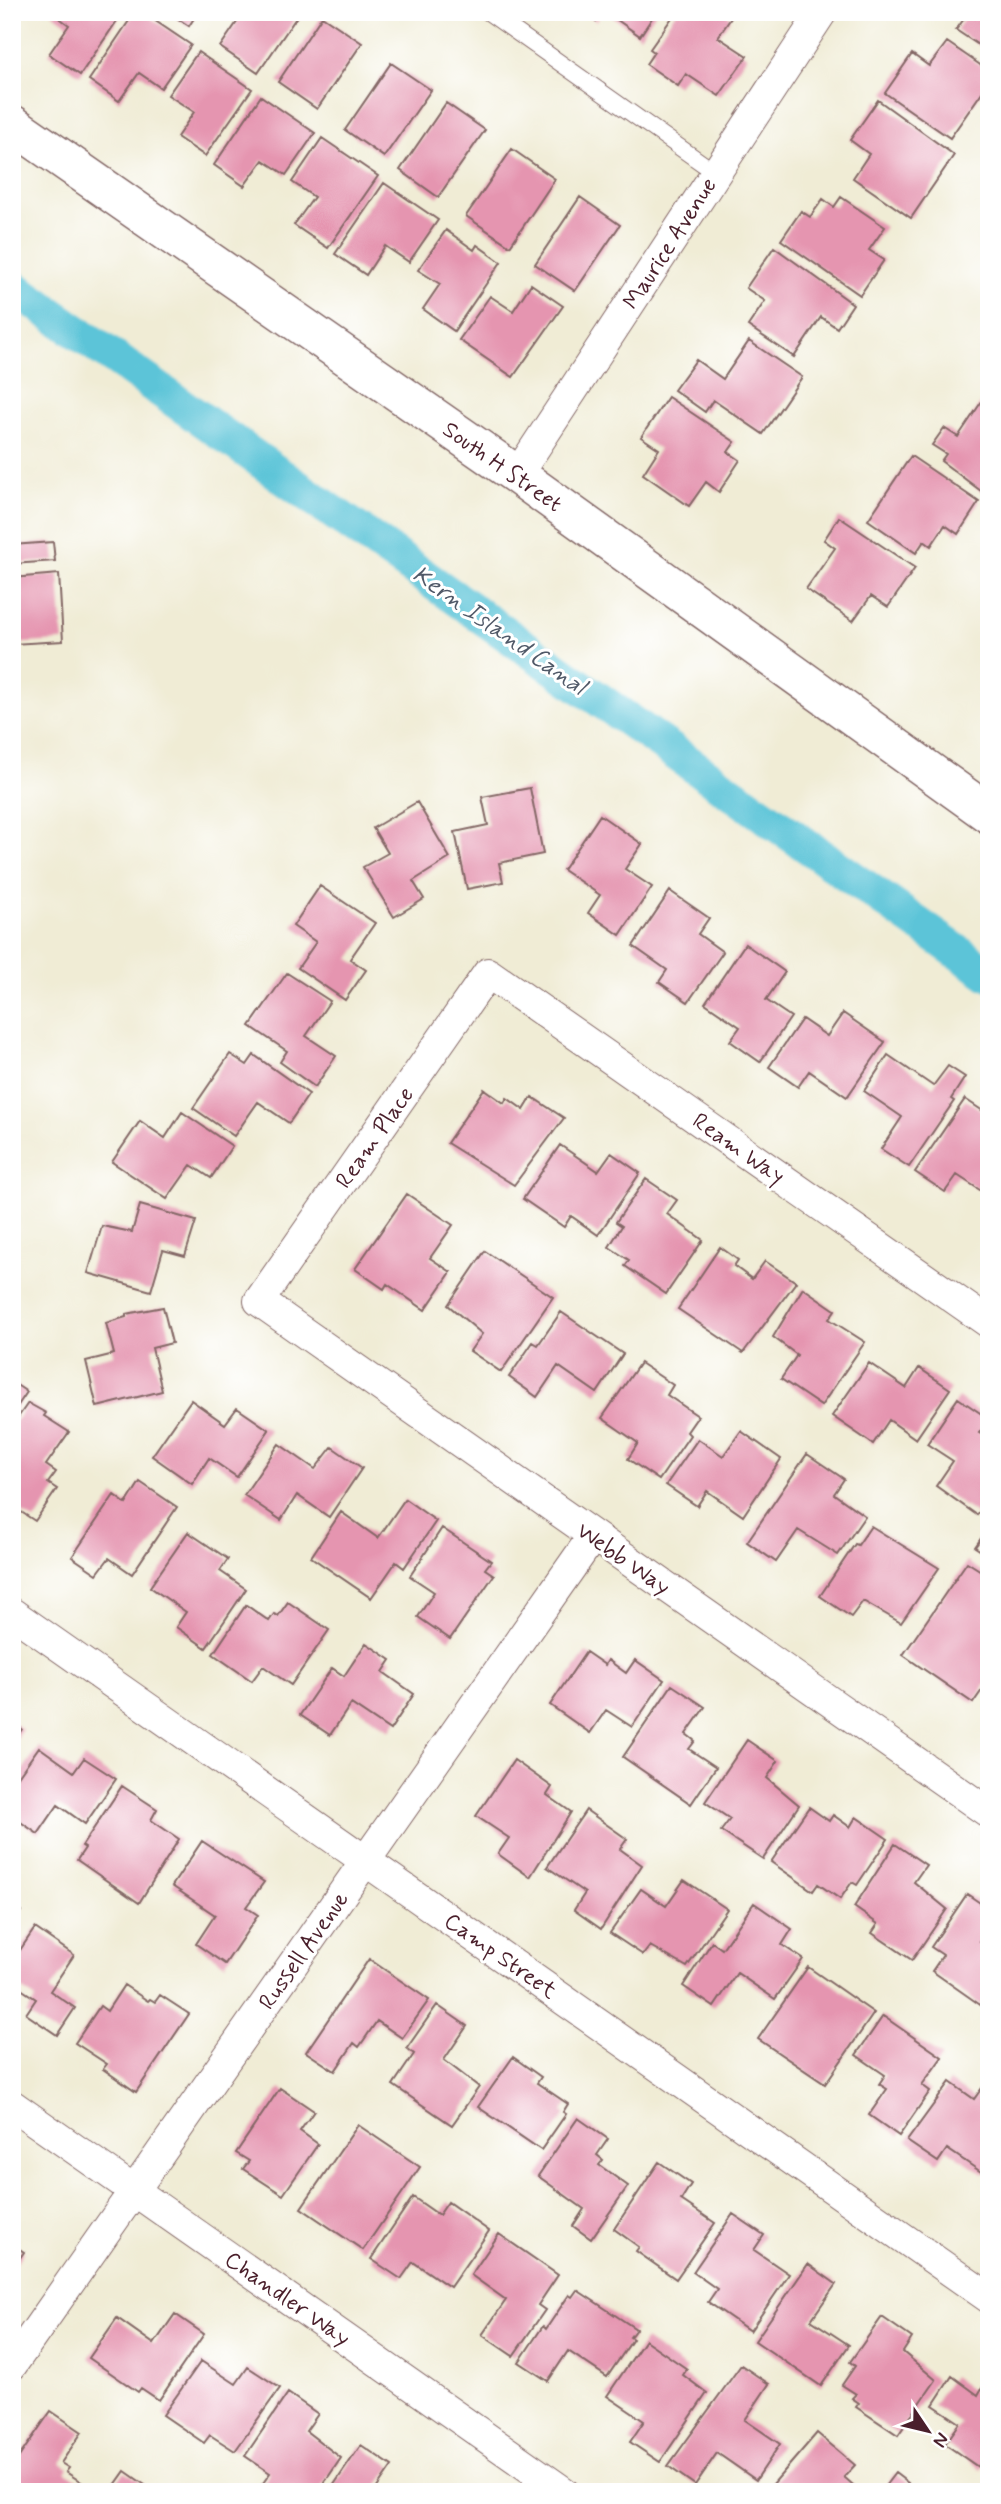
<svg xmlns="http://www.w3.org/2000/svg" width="1001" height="2504" viewBox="0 0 1001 2504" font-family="Mynerve,sans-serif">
	<rect width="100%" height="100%" fill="#fff"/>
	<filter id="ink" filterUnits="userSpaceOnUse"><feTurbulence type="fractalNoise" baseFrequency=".0143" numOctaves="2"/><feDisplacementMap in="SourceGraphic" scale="14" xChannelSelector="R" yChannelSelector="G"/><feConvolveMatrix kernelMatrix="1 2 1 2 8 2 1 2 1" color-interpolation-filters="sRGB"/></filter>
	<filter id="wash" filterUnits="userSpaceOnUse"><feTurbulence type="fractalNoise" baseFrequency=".00686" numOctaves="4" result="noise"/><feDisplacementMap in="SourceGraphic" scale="28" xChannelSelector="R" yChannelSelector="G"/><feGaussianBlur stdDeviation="1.57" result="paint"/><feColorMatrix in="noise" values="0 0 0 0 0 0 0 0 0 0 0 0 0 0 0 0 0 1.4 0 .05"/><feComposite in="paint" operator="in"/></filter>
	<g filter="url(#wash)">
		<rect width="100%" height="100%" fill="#f0ecd5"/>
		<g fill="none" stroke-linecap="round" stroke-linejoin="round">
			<!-- canal -->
			<path stroke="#5bc4d8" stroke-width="35" d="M12,286L989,974"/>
		</g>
		<g id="blocks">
			<!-- building -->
			<path fill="#e595b0" d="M51,12H123L80,75L49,54L69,25Z
				M135,12H142L191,45L161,88L139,73L119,101L89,80Z
				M168,12H198L189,26Z
				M244,12H300L258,73L220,47Z
				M584,12H603L596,21Z
				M606,12H656L640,36Z
				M676,12H723L731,18L718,37L747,56L719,96L686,74L678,86L646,64L654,52L650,49Z
				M969,12H989V52L956,30Z
				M322,16L362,43L317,109L278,82Z
				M947,42L989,71V82L950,138L885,93L912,54L929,66Z
				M198,52L252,89L205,156L177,137L194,112L168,95Z
				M391,63L431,90L384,157L345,130Z
				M261,96L315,133L286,175L263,160L244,186L214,165Z
				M878,100L954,155L911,218L853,178L869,154L850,140Z
				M446,103L485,130L438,197L400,170Z
				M322,138L378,176L328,248L294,225L314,197L292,182Z
				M512,149L555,179L510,246L466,216Z
				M384,183L438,220L409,262L385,246L366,275L335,254Z
				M580,197L620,225L575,291L535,264Z
				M841,197L885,227L869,250L884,260L860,295L781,240L801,211L810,217L823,199L834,207Z
				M446,230L474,250L477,245L501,262L454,331L423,309L440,284L418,270Z
				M774,247L853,304L837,328L821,317L794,357L748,326L765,301L746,288Z
				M531,284L563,306L513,377L459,340L490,296L513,311Z
				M749,341L802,377L763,434L713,400L705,412L674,390L696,360L723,379Z
				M668,397L735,442L728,452L740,460L719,492L706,482L689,506L643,474L659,449L641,437Z
				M984,398L989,401V497L941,461L946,454L932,445L944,428L958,437Z
				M911,456L979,502L958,534L945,525L931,546L924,541L916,553L868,520Z
				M839,517L915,568L888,607L871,596L853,621L806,589L835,548L824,540Z
				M53,542L55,561L12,564V545Z
				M59,574L63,641L12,644V578Z
				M530,788L543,854L499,863L503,882L467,889L455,832L488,825L482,797Z
				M417,802L450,858L413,881L424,899L394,917L363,867L388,853L373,828Z
				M600,815L642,844L625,869L652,887L620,935L588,913L600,895L563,870Z
				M320,886L375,923L350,959L366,970L345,1000L298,968L316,942L293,926Z
				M670,891L709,918L698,934L723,952L688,1002L659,982L667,970L633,946Z
				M745,944L785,972L766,1000L791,1017L760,1062L730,1041L740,1027L705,1003Z
				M287,973L330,1001L306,1036L336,1056L315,1087L280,1062L287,1051L250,1026Z
				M843,1013L885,1042L847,1097L809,1071L798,1087L769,1067L802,1019L827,1036Z
				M230,1054L247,1065L254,1055L309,1094L289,1123L258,1102L234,1136L193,1108Z
				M888,1055L933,1086L948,1066L965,1077L951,1099L954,1101L909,1167L881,1149L902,1117L864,1091Z
				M484,1089L504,1103L507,1098L524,1110L532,1097L564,1118L514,1185L447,1143Z
				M965,1099L989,1115V1196L957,1175L945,1192L915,1172Z
				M182,1112L232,1146L211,1178L191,1165L167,1199L112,1162L140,1121L165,1138Z
				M560,1145L598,1171L611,1153L640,1173L598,1235L571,1216L564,1227L523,1199Z
				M646,1179L677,1200L667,1214L703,1240L666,1294L625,1266L629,1260L609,1247L622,1226L616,1222Z
				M407,1194L453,1225L430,1258L451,1272L425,1310L387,1284L384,1289L355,1269Z
				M140,1205L196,1221L185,1256L163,1250L151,1291L88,1273L102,1226L132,1232Z
				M720,1247L738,1260L734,1266L752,1279L765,1261L796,1282L743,1353L678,1309Z
				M485,1251L553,1297L501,1372L470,1351L482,1334L448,1305Z
				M803,1288L835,1310L829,1319L865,1342L821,1406L781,1379L797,1355L773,1337Z
				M163,1307L172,1343L152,1348L162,1391L97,1407L86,1361L114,1354L106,1323L126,1317V1314Z
				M561,1312L623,1354L597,1393L558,1366L537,1397L509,1377L533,1342L538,1345Z
				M640,1363L673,1385L667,1395L698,1416L687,1432L690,1435L659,1480L628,1459L638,1443L602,1418Z
				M869,1363L906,1388L919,1368L950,1389L916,1439L889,1420L873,1444L832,1416Z
				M12,1382L27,1392L12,1414Z
				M958,1398L989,1419L979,1433L989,1439V1498L977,1515L936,1486L953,1461L927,1444Z
				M191,1400L225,1424L237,1408L269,1430L237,1477L209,1458L192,1484L152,1456Z
				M28,1403L46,1413L44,1416L69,1432L46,1465L56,1472L48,1483L57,1489L35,1521L12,1506V1426Z
				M741,1431L781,1459L743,1516L707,1491L697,1506L666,1485L698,1439L723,1456Z
				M279,1444L315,1469L332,1447L362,1468L329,1517L297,1495L281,1520L244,1495Z
				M807,1454L844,1479L834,1494L865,1516L838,1555L798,1530L776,1562L747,1542Z
				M140,1482L177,1507L132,1574L109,1558L97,1574L72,1557L114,1495L126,1504Z
				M405,1499L436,1521L404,1568L396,1562L371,1598L311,1557L341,1512L378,1538Z
				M871,1526L939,1568L901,1623L863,1601L851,1617L820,1596L855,1544L858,1545Z
				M989,1527V1556L975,1547Z
				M442,1528L491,1561L485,1569L494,1575L450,1639L418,1617L434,1592L410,1576Z
				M188,1532L228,1559L220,1571L246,1589L206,1648L176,1627L186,1612L150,1587Z
				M967,1562L989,1576V1680L973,1703L903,1655Z
				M288,1602L329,1630L291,1685L263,1666L252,1681L213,1654L246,1605L269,1621L274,1614L278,1616Z
				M366,1643L391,1660L383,1672L414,1694L390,1730L351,1704L330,1735L300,1715L332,1668L344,1676Z
				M586,1652L605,1665L608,1660L626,1673L635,1660L664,1680L632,1727L606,1710L590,1733L550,1705Z
				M672,1685L705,1707L686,1734L695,1741L689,1749L716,1767L691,1804L623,1757Z
				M12,1722L22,1729L12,1744Z
				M747,1740L778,1761L767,1778L799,1805L763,1859L721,1831L730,1819L705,1802Z
				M39,1747L74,1772L84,1758L116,1779L85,1824L58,1805L38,1834L12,1816V1785Z
				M514,1760L552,1787L547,1795L571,1812L530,1877L498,1854L509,1838L476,1816Z
				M122,1786L157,1809L151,1820L179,1839L139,1903L77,1860L85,1848L82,1846Z
				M809,1807L829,1821L833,1815L850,1827L856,1817L888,1839L857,1885L852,1882L840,1899L818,1884L813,1891L771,1862Z
				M586,1810L627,1839L620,1849L642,1865L601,1929L574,1910L585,1893L547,1867Z
				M202,1841L264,1882L246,1907L258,1915L225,1964L196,1944L215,1915L172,1886Z
				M895,1844L926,1865L914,1882L947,1909L912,1960L872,1933L878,1924L854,1907Z
				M684,1880L727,1909L687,1967L650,1946L643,1955L610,1933L641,1889L666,1906Z
				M967,1894L989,1909V1929L980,1941L989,1947L986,2009L932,1971L943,1955L931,1947Z
				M754,1903L792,1929L782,1945L803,1959L775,1999L737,1973L714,2007L683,1986L712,1942L722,1949Z
				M12,1905L21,1911L12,1924Z
				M35,1928L74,1955L50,1991L75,2008L57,2035L26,2014L36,1999L12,1983V1962Z
				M369,1959L429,2000L402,2038L377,2021L359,2047L354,2043L335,2071L306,2052Z
				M808,1967L874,2013L825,2084L758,2039Z
				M124,1985L148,2001L150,1999L155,2002L160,1995L189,2014L136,2092L103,2069L107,2064L75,2043L100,2006L107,2011Z
				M437,2005L467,2026L444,2060L479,2087L452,2125L393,2085L414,2054L407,2048Z
				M883,2016L942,2057L922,2085L930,2091L899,2136L869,2115L887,2089L879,2084L885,2075L856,2055Z
				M513,2057L541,2077L537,2083L568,2104L563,2112L566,2114L541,2150L478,2107Z
				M950,2082L974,2099L982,2088L989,2092V2168L984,2174L947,2149L938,2162L907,2141Z
				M280,2088L314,2111L300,2131L318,2144L283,2195L243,2169L249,2161L236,2153Z
				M578,2118L608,2139L597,2155L603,2160L599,2165L628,2186L591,2239L573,2226L584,2209L538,2176Z
				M358,2125L420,2167L363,2250L301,2208Z
				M659,2162L691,2184L681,2200L715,2223L676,2279L636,2251L639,2247L614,2229Z
				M413,2197L439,2215L448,2202L489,2231L450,2287L413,2262L401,2279L371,2259Z
				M733,2214L764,2235L754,2250L789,2274L750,2331L708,2302L717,2289L693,2272Z
				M499,2234L558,2275L538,2305L545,2310L513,2356L482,2335L506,2300L471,2275Z
				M12,2244L24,2252L12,2269Z
				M808,2264L836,2284L811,2320L849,2345L821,2386L755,2341Z
				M577,2290L636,2329L630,2337L633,2339L607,2377L568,2351L548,2381L519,2362L543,2326L546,2329L569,2295L572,2297Z
				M175,2314L204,2334L159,2400L141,2388L138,2392L89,2358L117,2318L154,2344Z
				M882,2317L912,2338L903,2352L936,2380L898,2435L856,2407L859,2403L852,2398L856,2394L842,2385L855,2366L850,2362Z
				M645,2340L687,2369L683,2375L707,2393L660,2462L630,2442L644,2421L607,2396Z
				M201,2361L236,2384L248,2367L280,2388L235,2451L210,2435L204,2443L163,2415Z
				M741,2365L769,2384L745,2420L780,2444L756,2480L717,2453L695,2485L668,2466Z
				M952,2376L978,2395L982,2388L989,2393V2458L981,2469L945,2444L960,2423L933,2405Z
				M288,2393L318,2414L306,2431L341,2458L318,2492H269L261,2486L270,2473L245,2456Z
				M51,2411L82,2432L61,2463L69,2468L66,2472L92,2489L90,2492H12V2467Z
				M817,2433L855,2465L844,2477L861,2492H782L773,2484Z
				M361,2445L392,2466L374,2492H329Z
				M125,2471L155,2492H110Z
				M895,2473L908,2483L901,2492H892L885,2486Z"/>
		</g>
	</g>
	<g filter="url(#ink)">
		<use href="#blocks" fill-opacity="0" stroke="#846766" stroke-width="2"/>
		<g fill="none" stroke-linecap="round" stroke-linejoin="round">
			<!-- service casing -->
			<g stroke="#846766" stroke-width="18">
				<path id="service" d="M488,12L716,173"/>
			</g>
			<!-- minor casing -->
			<g stroke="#846766" stroke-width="32">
				<path id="minor" d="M517,475L822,12
					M989,1323L488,973L259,1301L989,1813
					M12,1613L989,2298
					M12,2105L564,2492
					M12,2365L593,1536"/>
			</g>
			<!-- tertiary casing -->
			<g stroke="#846766" stroke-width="41">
				<path id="tertiary" d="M12,124L517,475L989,814"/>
			</g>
			<!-- service -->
			<use href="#service" stroke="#fff" stroke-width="16"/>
			<!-- minor -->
			<use href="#minor" stroke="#fff" stroke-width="30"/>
			<!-- tertiary -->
			<use href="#tertiary" stroke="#fff" stroke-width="38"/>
		</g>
	</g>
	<g text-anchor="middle" stroke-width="6" stroke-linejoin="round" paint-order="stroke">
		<!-- street labels -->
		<g font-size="23" fill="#4a1f2b" stroke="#fff">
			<text transform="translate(669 243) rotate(-57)" y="8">Maurice Avenue</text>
			<text transform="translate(503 466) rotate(35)" y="8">South H Street</text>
			<text transform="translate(374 1137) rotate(-55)" y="8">Ream Place</text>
			<text transform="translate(739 1148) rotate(35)" y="8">Ream Way</text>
			<text transform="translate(624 1558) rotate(35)" y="8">Webb Way</text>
			<text transform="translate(303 1950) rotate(-55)" y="8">Russell Avenue</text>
			<text transform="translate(501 1955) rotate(35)" y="8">Camp Street</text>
			<text transform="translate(288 2298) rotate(35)" y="8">Chandler Way</text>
		</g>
		<!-- water labels -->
		<g font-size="24" font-style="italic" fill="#505968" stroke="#fff">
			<text transform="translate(500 630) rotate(35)" y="8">Kern Island Canal</text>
		</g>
	</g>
	<!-- margin -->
	<rect width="1001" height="2504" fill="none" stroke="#fff" stroke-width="42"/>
	<!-- north arrow -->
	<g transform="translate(928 2431) rotate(125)" stroke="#ffffff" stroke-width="5" paint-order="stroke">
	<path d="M0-5L12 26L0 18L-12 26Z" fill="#4a1f2b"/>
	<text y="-10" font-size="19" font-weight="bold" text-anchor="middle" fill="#4a1f2b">N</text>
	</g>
</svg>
